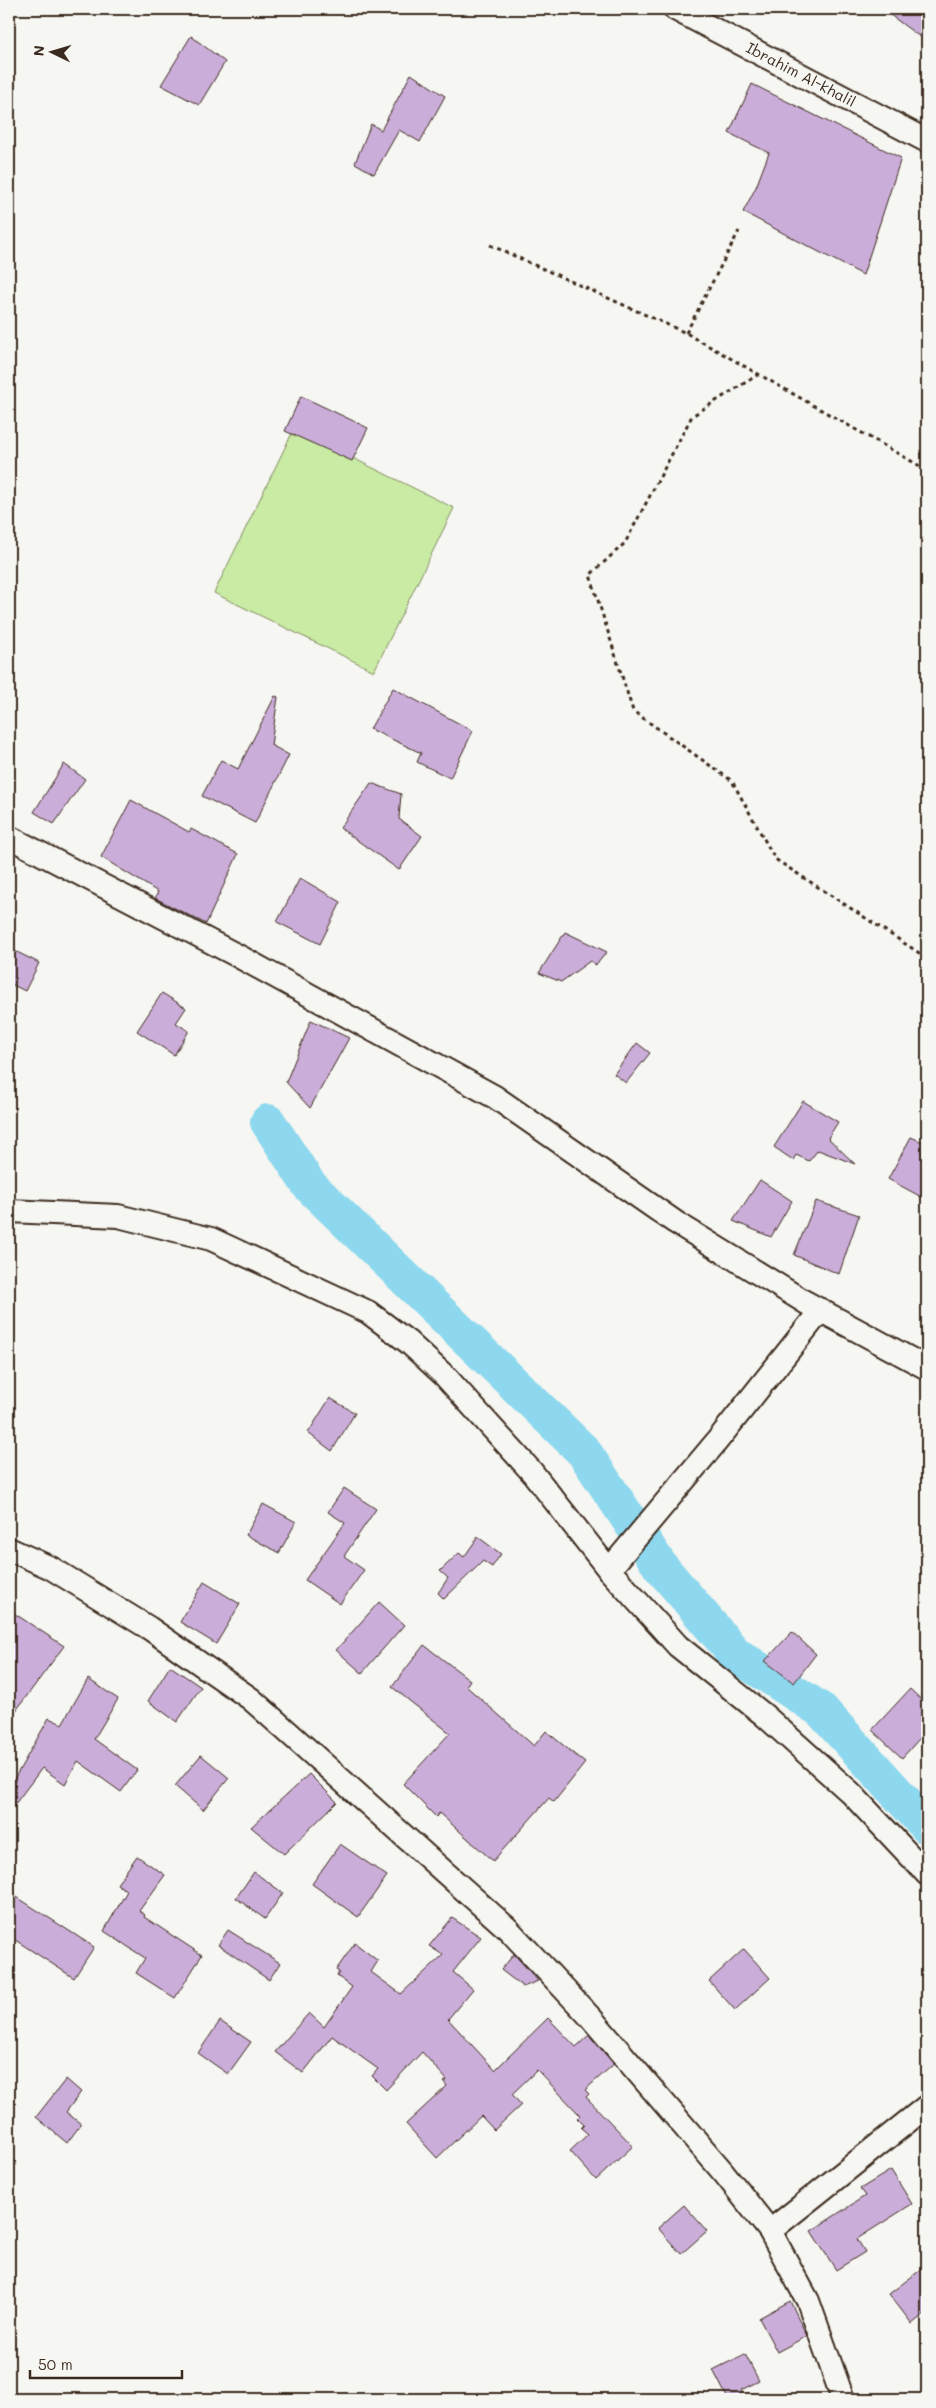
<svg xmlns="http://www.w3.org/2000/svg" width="936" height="2408" viewBox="0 0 936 2408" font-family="Mali,sans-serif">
	<rect width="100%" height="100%" fill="#f6f6f2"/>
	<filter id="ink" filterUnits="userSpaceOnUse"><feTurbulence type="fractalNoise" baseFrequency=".02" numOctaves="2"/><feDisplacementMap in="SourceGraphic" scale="10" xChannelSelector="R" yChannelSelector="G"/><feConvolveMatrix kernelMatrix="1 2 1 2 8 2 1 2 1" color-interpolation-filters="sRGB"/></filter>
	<g filter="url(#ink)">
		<!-- green -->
		<path fill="#c9eba4" stroke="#828a61" d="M294,429L454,508L374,671L214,593Z"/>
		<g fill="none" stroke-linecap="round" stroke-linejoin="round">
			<!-- river -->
			<path stroke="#8dd8ee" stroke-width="36" d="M268,1122L309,1185L584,1452L660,1566L735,1654L821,1710L927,1826"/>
		</g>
		<!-- building -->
		<path fill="#cbadd9" stroke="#3b2a1e" d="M882,9H927V27L920,37Z
			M191,36L225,62L199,105L161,85Z
			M411,74L445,96L420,142L399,130L374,174L355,163L371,124L381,130Z
			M752,84L901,158L863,275L743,212L756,187L769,153L729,133Z
			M301,396L368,428L352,461L285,431Z
			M393,688L473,731L450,778L417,762L421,753L370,729Z
			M275,696L278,697L271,745L289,755L255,823L202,796L221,760L238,769Z
			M64,764L85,779L54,824L34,812Z
			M371,783L401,794L399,819L422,836L399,870L340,828Z
			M131,800L189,832L191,829L238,854L206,924L155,898L158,892L101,857Z
			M300,878L341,902L320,944L277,922Z
			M565,932L607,952L596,965L590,961L561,982L539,973Z
			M9,948L39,963L25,991L9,983Z
			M162,993L186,1008L176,1023L189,1031L174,1055L137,1031Z
			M311,1020L349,1038L310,1108L286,1082Z
			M637,1043L650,1053L626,1083L614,1074Z
			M803,1101L838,1122L828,1138L855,1164L818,1150L809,1161L796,1155L793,1160L774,1147Z
			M911,1137L927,1144V1200L888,1179Z
			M760,1180L792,1201L771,1237L733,1221Z
			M816,1201L859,1215L839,1274L794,1255Z
			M330,1398L355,1413L332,1451L308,1433Z
			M344,1488L376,1509L344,1556L364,1570L340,1604L305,1580L345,1523L328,1512Z
			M263,1504L296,1522L279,1553L246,1535Z
			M478,1537L501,1554L492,1567L483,1561L444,1599L438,1593L448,1578L440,1571L459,1553L464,1557Z
			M204,1582L240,1604L216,1644L180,1622Z
			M379,1602L404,1625L362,1673L336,1650Z
			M9,1610L64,1646L9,1720Z
			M792,1632L816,1654L794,1683L765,1661Z
			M424,1645L470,1680L466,1686L534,1746L546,1731L585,1763L554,1802L549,1798L493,1861L439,1813L436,1817L403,1784L450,1733L392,1687Z
			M170,1666L201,1687L177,1722L148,1701Z
			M88,1679L118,1699L94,1739L137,1770L121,1792L78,1761L65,1784L42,1768L9,1812V1788L49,1718L62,1724Z
			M910,1689L927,1705V1730L902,1758L872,1730Z
			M201,1755L229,1778L203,1810L175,1786Z
			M309,1774L337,1802L284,1854L251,1827Z
			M340,1844L387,1876L358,1917L312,1884Z
			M137,1856L165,1875L139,1911L145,1915L144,1917L202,1955L175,1998L136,1973L145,1958L104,1931L127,1891L117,1884Z
			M254,1872L283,1893L265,1919L236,1898Z
			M9,1892L94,1947L74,1978L9,1936Z
			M452,1918L481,1937L453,1972L473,1989L448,2019L495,2070L548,2018L576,2047L589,2035L614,2064L585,2090L589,2094L586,2097L633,2146L596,2180L570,2151L588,2134L581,2128L584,2125L577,2118L580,2115L537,2070L512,2094L521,2105L494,2130L481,2116L437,2158L406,2124L447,2086L444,2082L447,2080L422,2052L386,2090L372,2076L378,2069L332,2036L303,2073L275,2052L309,2013L324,2027L352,1987L337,1976L339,1972L336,1970L355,1943L378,1961L371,1972L401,1994L443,1955L429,1946Z
			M228,1930L280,1963L269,1980L218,1945Z
			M744,1949L770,1978L735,2010L709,1981Z
			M514,1954L538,1981L523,1987L501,1970Z
			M220,2021L251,2042L228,2074L198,2053Z
			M66,2079L81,2092L66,2112L81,2124L67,2143L36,2117Z
			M891,2170L912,2204L857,2239L865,2252L836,2270L811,2231L865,2196L860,2189Z
			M684,2205L707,2231L681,2254L658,2228Z
			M927,2265V2312L912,2324L889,2294Z
			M790,2301L807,2336L777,2352L759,2318Z
			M745,2354L759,2381L741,2390L746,2399H728L713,2370Z"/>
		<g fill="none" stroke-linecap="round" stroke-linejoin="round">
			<!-- minor casing -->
			<g stroke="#3b2a1e" stroke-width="26">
				<g id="minor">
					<path id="s1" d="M675,9L927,141"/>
					<path d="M9,837L240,957L495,1097L675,1222L805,1302L927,1368"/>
					<path d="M9,1211L118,1216L211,1239L368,1312L408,1342L446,1377L532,1472L609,1570L678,1646L764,1715L851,1793L927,1874"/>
					<path d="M9,1549L51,1568L149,1628L251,1699L508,1929L592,2019L724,2173L770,2231L808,2301L843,2399"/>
					<path d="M609,1570L717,1441L821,1310"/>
					<path d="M770,2231L927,2106"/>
				</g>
			</g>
			<!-- path -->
			<path stroke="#3b2a1e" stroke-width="3" stroke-dasharray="4 4" stroke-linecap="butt" d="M490,245L686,333L927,470
				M686,333L739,231
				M759,374L692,416L625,543L590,575L633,711L732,781L775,859L927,958"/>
			<!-- minor -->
			<use href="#minor" stroke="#f6f6f2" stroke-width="22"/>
		</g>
	</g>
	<g text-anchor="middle" stroke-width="5" stroke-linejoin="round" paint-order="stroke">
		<!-- street labels -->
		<g font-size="15" fill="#3b2a1e" stroke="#f6f6f2">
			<text dy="5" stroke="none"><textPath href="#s1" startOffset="142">Ibrahim Al-khalil</textPath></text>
		</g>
	</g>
	<!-- margin -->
	<rect width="936" height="2408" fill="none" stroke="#f6f6f2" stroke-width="30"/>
	<rect x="15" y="15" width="906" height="2378" fill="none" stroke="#3b2a1e" stroke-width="2" filter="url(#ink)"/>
	<!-- north arrow -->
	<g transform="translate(52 52) rotate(275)" stroke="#f6f6f2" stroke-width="4" paint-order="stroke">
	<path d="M0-4L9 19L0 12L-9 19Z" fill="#3b2a1e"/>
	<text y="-8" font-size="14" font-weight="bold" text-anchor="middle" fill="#3b2a1e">N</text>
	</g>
	<!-- scale -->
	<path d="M30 2370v8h152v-8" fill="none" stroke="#3b2a1e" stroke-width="2.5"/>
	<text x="38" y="2370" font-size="15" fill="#3b2a1e" stroke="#f6f6f2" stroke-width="4" paint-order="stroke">50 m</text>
</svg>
